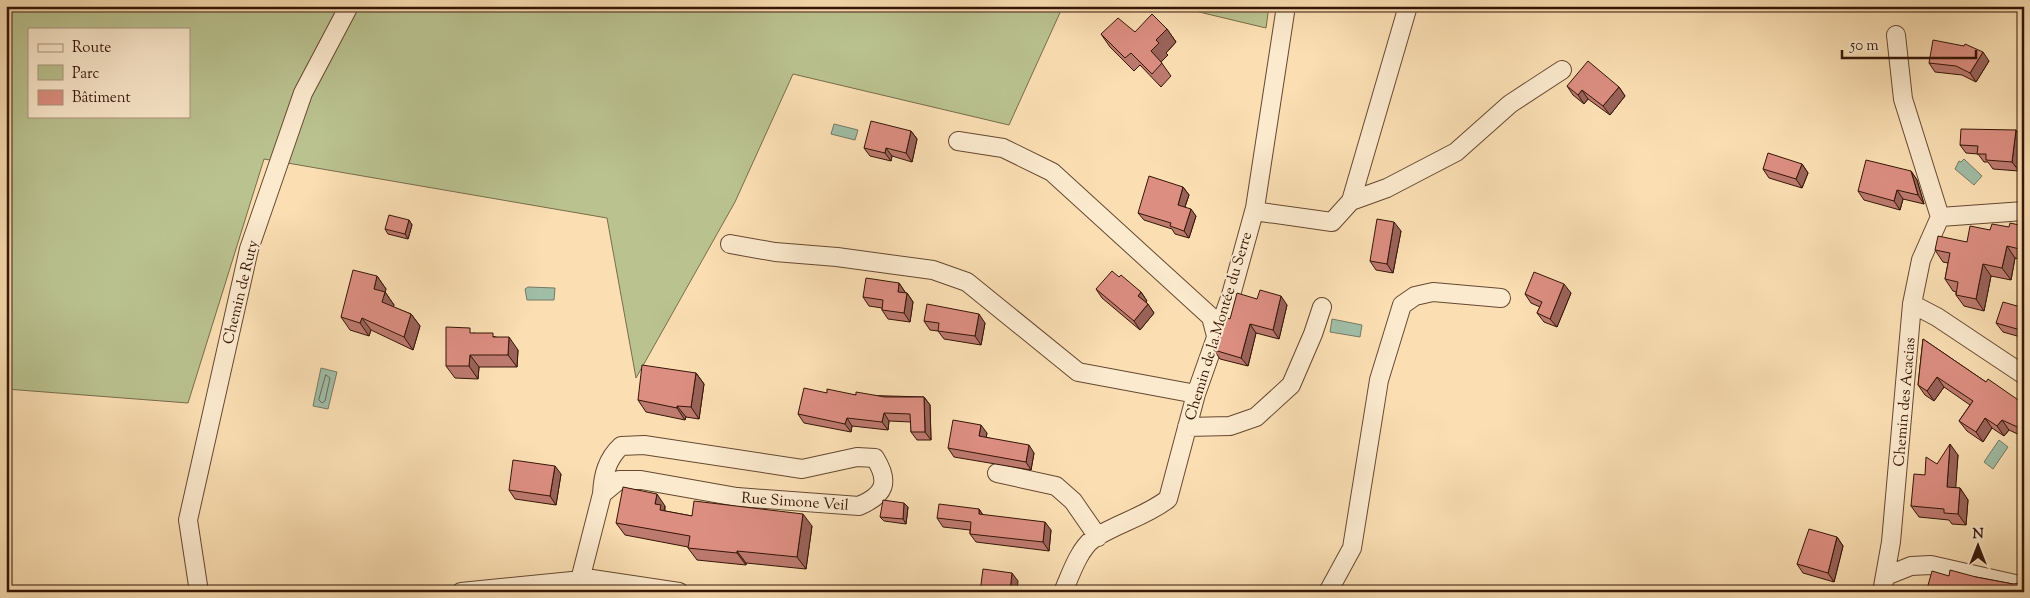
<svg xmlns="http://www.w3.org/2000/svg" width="2030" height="598" viewBox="0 0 2030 598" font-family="'Sorts Mill Goudy',serif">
	<rect width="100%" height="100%" fill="#fbdfb3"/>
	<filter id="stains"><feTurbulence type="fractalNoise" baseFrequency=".004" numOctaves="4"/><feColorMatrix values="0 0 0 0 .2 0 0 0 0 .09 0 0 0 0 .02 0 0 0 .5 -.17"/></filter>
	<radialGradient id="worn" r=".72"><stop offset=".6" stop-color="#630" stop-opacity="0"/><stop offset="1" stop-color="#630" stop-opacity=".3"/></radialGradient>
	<!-- green -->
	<path fill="#bac390" stroke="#786c4b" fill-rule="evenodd" d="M6,6H1063L1009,125L793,74L735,202L636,378L607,218L264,159L188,403L6,389ZM29,29H189V116H29Z
		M1174,6H1269L1266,28Z"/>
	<!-- water -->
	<path fill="#a0bda6" stroke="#757a66" d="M834,124L858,130L855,140L831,134Z
		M1964,159L1982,176L1974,185L1955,169L1959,161L1961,162Z
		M528,287L555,288L554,300H527L525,289Z
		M1332,319L1362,325L1360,337L1330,332Z
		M321,368L337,372L328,409L313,406Z
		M1999,440L2008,447L1993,469L1984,462Z"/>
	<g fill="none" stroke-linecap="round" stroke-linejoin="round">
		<!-- shore -->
		<path stroke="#6a6956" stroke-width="1" d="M326,375L330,378L325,401L322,403L319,400Z"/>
		<!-- minor casing -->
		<g stroke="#664831" stroke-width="20">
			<path id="minor" d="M1896,35L1903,99L1940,217
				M958,141L1003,148L1052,172L1211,317L1216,336
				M1351,201L1408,6
				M1254,211L1332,222L1351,201L1387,188L1456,152L1510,104L1562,70
				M1940,217L2024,211
				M730,244L775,252L837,257L933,270L967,282L1078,372L1196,394
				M1912,304L1937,317L2024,375
				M1187,427L1230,426L1256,417L1291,385L1313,334L1322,307
				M997,473L1056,486L1073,501L1098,537
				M1886,576L1911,566L1931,565L2024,586
				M580,580L602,494C603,475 607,459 621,446L644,445L802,469L857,457L875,458C890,482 885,495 859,506L737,497L641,480H619L602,494
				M199,592L188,520L249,249L303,93L349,6
				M461,592L592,579L679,592
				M1063,592C1070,576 1079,549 1093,539C1117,523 1145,517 1168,499L1196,394L1231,295L1255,208L1286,6
				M1328,592L1352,548L1379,380L1402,305L1415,296L1433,292L1501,298
				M1882,592L1891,542L1912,304L1921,260L1940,217"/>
		</g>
		<!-- minor -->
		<use href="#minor" stroke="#fceace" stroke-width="18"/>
	</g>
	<!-- wall -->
	<path fill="#bd7a6f" stroke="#351506" d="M1167,29L1176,42L1166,53L1168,55L1161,62L1171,76L1161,87L1140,65L1134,71L1110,47L1101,34L1135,32Z
		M1989,61L1976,82L1962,75L1935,72L1929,63Z
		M1567,86L1619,87L1625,96L1610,115L1588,99L1584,104L1573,95Z
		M2016,130L2022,139L2019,171L1993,169L1988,162H1984L1978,154L1966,153L1960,145Z
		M911,131L917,139L912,162L892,156L891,161L870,156L864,148Z
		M1802,164L1808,173L1802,188L1769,178L1763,169Z
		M1911,171L1917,180L1924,204L1903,199L1900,210L1864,200L1858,191Z
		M1183,187L1189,195L1185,207L1196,216L1189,238L1175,234L1172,229L1144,220L1138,213Z
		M409,220L412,225L408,239L388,234L385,229Z
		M2024,226V260L2015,258L2011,280L1991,276L1984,311L1964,306L1956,295V292L1953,291L1945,279L1948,263L1943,262L1935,250L1967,242L1990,230Z
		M1401,231L1393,273L1376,270L1370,261Z
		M377,276L386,289L385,292L394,305L393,307L411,314L420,326L413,350L371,330L369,336L350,330L341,317Z
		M1119,277L1141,292L1147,301L1146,302L1154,313L1140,330L1102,298L1096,289Z
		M899,283L905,292V293H907L913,302L910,322L888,319L882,310V308L869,306L863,297Z
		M1571,293L1557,327L1544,322L1537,313L1540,307L1531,303L1525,294Z
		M1257,299L1287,305L1279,339L1256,333L1248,366L1220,359L1214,350L1230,319Z
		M2024,308V338L2003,332L1996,323Z
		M924,321L985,323L981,345L944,339L938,331L930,330Z
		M473,333L496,337L518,350L517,367H479L478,379L455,378L446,366Z
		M1923,339L1986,382L2024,404V437L2009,430L2004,436L1992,428L1983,442L1967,431L1959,421L1970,405L1944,387L1934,401L1925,395L1918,385Z
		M696,373L704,384L699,419L686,417L685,420L646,412L638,400Z
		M827,393L856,395L924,397L930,405L931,440H917L911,432V422L889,421L888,430L852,426L851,432L804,423L798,414Z
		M987,433L986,437L1034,453L1031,470L954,457L948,448Z
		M1958,455L1955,488H1960L1968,500L1966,525L1952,524L1949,520L1919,517L1911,506L1925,475L1937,464Z
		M561,474L556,505L515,499L509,490Z
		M665,506V511L692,516L812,526L806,569L746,563V565L697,560L688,548V547L625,535L616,523Z
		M908,507L906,524L884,521L880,517Z
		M979,509L983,515L1051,530L1049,551L976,542L970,534V530L943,527L937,518Z
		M1837,537L1843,546L1834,582L1803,573L1797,564Z
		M1949,576L1976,577L2013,584L2024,592H1929L1927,589Z"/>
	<!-- shaded-wall -->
	<path fill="#9a635a" stroke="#351506" d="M1167,29L1176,42L1166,53L1168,55L1160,63L1151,51L1156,40Z
		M1983,52L1989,61L1976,82L1970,73Z
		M1619,87L1625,96L1610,115L1603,106Z
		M1582,90L1588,99L1584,104L1578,95Z
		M2016,130L2022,139L2019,171L2012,162Z
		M911,131L917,139L912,162L906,153Z
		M886,148L892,156L891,161L885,153Z
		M1802,164L1808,173L1802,188L1796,179Z
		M1911,171L1917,180L1924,204L1918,195Z
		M1183,187L1189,195L1183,212L1178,205Z
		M1897,190L1903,199L1900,210L1894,201Z
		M1191,209L1196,216L1189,238L1184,231Z
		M409,220L412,225L408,239L405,234Z
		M1394,222L1401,231L1393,273L1387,264Z
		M2007,246L2015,258L2011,280L2002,268Z
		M1983,264L1991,276L1984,311L1976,299Z
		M377,276L386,289L384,296L385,292L394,305L391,315L374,289Z
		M899,283L905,292L904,301L898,292Z
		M1564,284L1571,293L1557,327L1550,319Z
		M1141,292L1147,301L1144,304L1138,296Z
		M907,293L913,302L910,322L904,313Z
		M1281,296L1287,305L1279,339L1273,330Z
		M1148,304L1154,313L1140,330L1134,321Z
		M411,314L420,326L413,350L404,337Z
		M979,314L985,323L981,345L975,336Z
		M362,318L371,330L369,336L360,323Z
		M1250,324L1256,333L1248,366L1241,358Z
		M509,337L518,350L517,367L508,355Z
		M470,355L479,367L478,379L469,366Z
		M696,373L704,384L699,419L691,407Z
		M1937,377L1944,387L1934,401L1927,391Z
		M924,397L930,405L931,440L925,432Z
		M677,406L686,417L685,420L677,408Z
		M884,413L889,421L888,430L882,422Z
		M847,418L852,426L851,432L845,424Z
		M1985,418L1992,428L1983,442L1976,432Z
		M2002,420L2009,430L2004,436L1997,426Z
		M981,425L987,433L985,444L979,436Z
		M1950,444L1958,455L1955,499L1947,487Z
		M1029,445L1034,453L1031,470L1026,462Z
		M555,466L561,474L556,505L550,496Z
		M1960,488L1968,500L1966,525L1958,514Z
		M657,494L665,506L664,510L668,522L655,504Z
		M904,503L908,507L906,524L903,519Z
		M979,509L985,518L979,514Z
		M803,514L812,526L806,569L797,557Z
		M1045,522L1051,530L1049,551L1043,542Z
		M1837,537L1843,546L1834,582L1828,573Z
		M737,551L746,563V565L737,553Z
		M1012,573L1018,581L1017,592H1010Z"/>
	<!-- building -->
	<path fill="#dc8e81" stroke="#351506" d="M1152,14L1167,29L1156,40L1159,43L1151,51L1162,63L1152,74L1131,53L1125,58L1101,34L1118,18L1135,32Z
		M1933,40L1964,46L1965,44L1983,52L1970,73L1956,66L1929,63Z
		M1588,61L1619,87L1603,106L1582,90L1578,95L1567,86Z
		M871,121L911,131L906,153L886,148L885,153L864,148Z
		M1961,129L2016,130L2012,162L1986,160V154H1977L1978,146L1960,145Z
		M1768,153L1802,164L1796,179L1763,169Z
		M1866,160L1911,171L1918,195L1897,190L1894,201L1858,191Z
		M1149,176L1183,187L1178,205L1191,209L1184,231L1170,226L1171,223L1138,213Z
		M389,215L409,220L405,234L385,229Z
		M1377,219L1394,222L1387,264L1370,261Z
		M2010,223L2024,226V250L2007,246L2002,268L1983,264L1976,299L1956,295L1958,282L1945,279L1950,253L1935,250L1938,236L1967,242L1970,226L1990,230L1992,224L2009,227Z
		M353,270L377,276L374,289L385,292L382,302L411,314L404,337L362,318L360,323L341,317Z
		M1112,271L1119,277L1121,275L1141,292L1138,296L1148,304L1134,321L1096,289Z
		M1534,272L1564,284L1550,319L1537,313L1542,302L1525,294Z
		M866,278L899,283L898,292L907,293L904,313L882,310L883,300L863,297Z
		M1260,290L1281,296L1273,330L1250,324L1241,358L1214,350L1225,317L1230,319L1237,293L1257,299Z
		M2003,302L2024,308V331L1996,323Z
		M927,304L979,314L975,336L938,331L939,323L924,321Z
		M446,327L470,328V333H493V337H509L508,355H470L469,366H446Z
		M1923,339L1986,382L1988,379L2024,404V430L2002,420L1997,426L1985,418L1976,432L1959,421L1973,401L1937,377L1927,391L1918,385Z
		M642,365L696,373L691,407L677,406V408L638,400Z
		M804,388L827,393V389L856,395V392L885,397H924L925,432H911L910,414L884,413L882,422L847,418L845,424L798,414Z
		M953,420L981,425L979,436L1029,445L1026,462L948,448Z
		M1950,444L1947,487L1960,488L1958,514L1944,513V509L1911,506L1914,474L1925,475L1926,457L1937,464Z
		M513,460L555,466L550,496L509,490Z
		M623,487L657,494L655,504L661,505L660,510L692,516L694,501L803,514L797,557L737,551V553L688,548L690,536L616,523Z
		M883,500L904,503L903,519L880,517Z
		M939,504L979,509V514L1045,522L1043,542L970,534L971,522L937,518Z
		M1809,529L1837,537L1828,573L1797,564Z
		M983,569L1012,573L1010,592H980Z
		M1950,570L1976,577L2013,584L2020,583L2024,584V592H1937L1927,589L1932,571L1949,576Z"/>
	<g text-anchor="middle" stroke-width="4" stroke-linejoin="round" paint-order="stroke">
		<!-- street labels -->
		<g font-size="15" fill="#351506" stroke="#fceace">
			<text transform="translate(240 292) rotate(-76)" y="5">Chemin de Ruty</text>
			<text transform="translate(1218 326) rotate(-73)" y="5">Chemin de la Montée du Serre</text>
			<text transform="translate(1904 402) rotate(-85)" y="5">Chemin des Acacias</text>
			<text transform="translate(795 501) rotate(4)" y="5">Rue Simone Veil</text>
		</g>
	</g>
	<!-- margin -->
	<rect width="2030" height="598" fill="none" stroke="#fbdfb3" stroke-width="25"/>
	<rect x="8" y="8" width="2015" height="583" fill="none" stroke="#351506" stroke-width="2.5"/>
	<rect x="12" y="12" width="2005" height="573" fill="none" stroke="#351506"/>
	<!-- legend -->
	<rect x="28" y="28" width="162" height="90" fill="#fceace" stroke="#ac957e"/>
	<rect x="38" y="44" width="25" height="8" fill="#fceace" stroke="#ac957e"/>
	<text x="72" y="52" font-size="15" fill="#351506">Route</text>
	<rect x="38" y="65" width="25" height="15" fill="#bac390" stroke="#ac957e"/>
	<text x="72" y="78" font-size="15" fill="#351506">Parc</text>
	<rect x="38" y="90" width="25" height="15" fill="#dc8e81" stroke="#ac957e"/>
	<text x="72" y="102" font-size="15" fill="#351506">Bâtiment</text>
	<!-- north arrow -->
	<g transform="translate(1978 546)" stroke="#fceace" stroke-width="4" paint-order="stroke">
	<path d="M0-4L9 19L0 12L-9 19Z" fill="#351506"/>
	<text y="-8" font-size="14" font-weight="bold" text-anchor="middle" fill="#351506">N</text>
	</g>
	<!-- scale -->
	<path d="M1842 50v8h134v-8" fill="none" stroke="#351506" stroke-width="2.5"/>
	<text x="1850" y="50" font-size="15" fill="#351506" stroke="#fceace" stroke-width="4" paint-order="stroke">50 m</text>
	<rect width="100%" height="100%" filter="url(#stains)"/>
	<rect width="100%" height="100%" fill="url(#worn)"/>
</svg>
